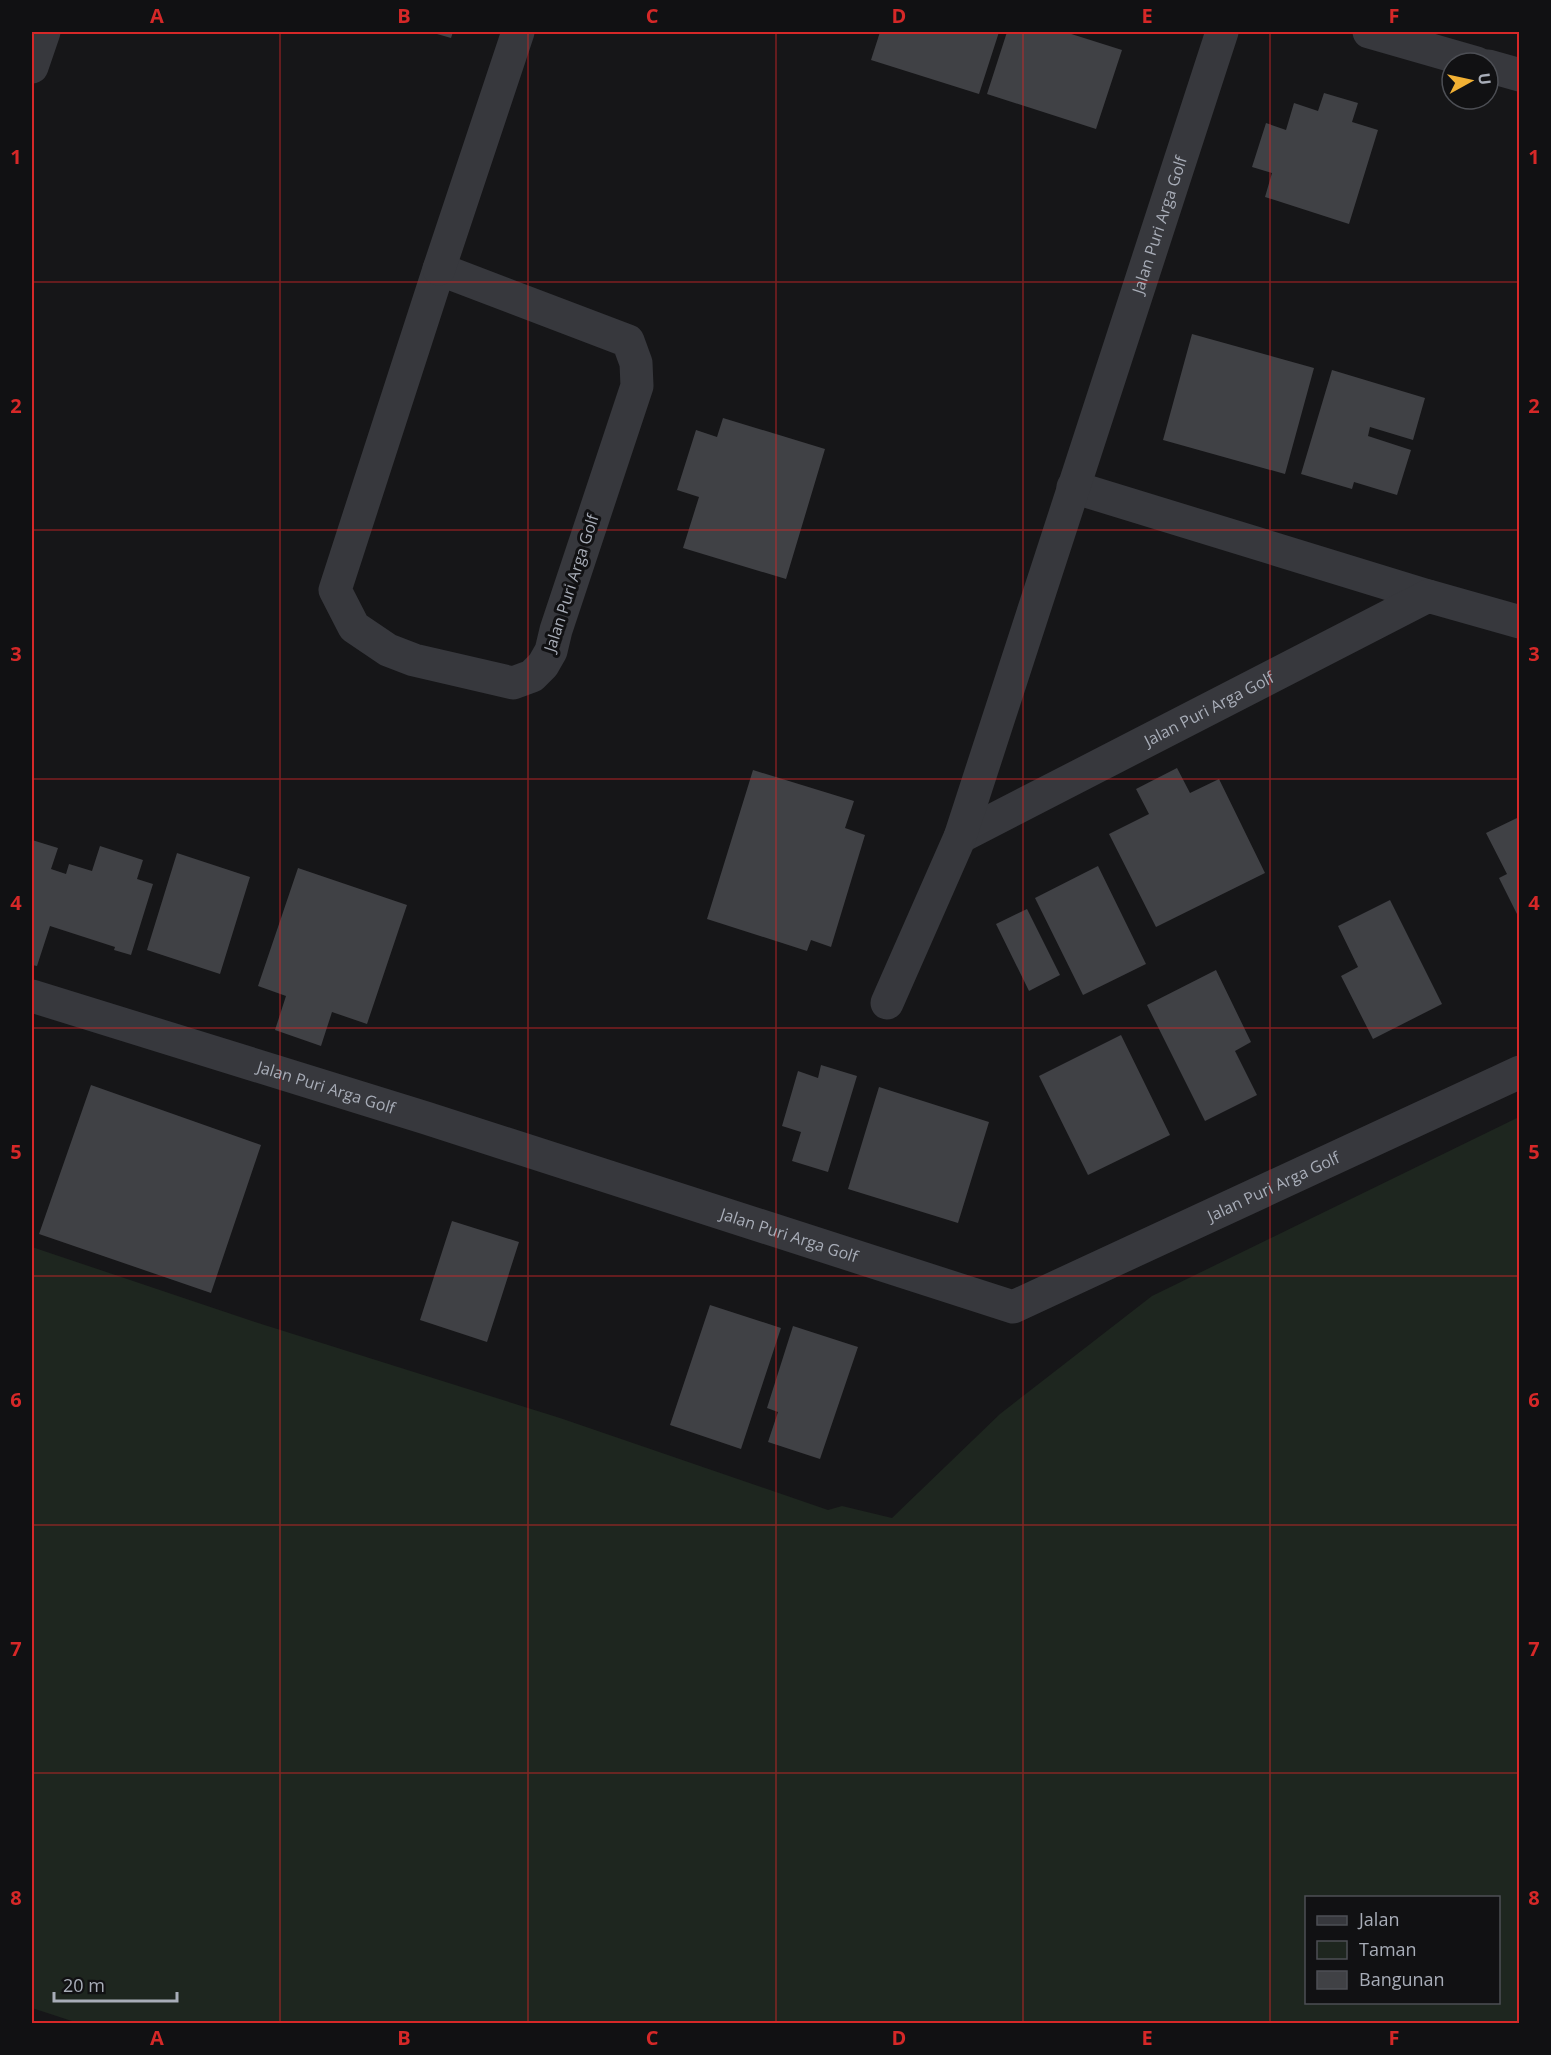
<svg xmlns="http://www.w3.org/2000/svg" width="1551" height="2055" viewBox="0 0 1551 2055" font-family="'Open Sans',sans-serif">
	<rect width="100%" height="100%" fill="#161618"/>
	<!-- green -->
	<path fill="#1e261f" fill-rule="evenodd" d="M1519,1117V2023L81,2024L32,2008V1247L255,1322L560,1418L828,1510L842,1506L892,1518L1000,1414L1152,1296ZM1306,1898H1498V2002H1306Z"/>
	<!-- building -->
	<path fill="#404145" d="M430,32H453L451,38Z
		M880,32H999L979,94L871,60Z
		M1007,32H1065L1122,50L1096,129L987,94Z
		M1324,93L1358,103L1352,122L1378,130L1349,224L1265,197L1272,173L1252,167L1266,123L1286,130L1294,103L1318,111Z
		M1192,334L1314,368L1285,474L1163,440Z
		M1332,370L1425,398L1413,440L1370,427L1368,436L1411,450L1397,495L1354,482L1352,489L1301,474Z
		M723,418L825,449L786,579L683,548L699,497L677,490L696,430L717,437Z
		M1177,768L1190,793L1219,779L1265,873L1156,927L1109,834L1149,814L1136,789Z
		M753,770L854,801L845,828L865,835L831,947L811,940L807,951L707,919Z
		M1517,818L1520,823V920L1499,878L1507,874L1486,833Z
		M32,840L58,848L51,869L66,874L69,864L92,871L100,846L143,860L137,879L153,884L131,955L114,950L115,947L50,926L37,966L32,965Z
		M177,853L250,877L220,974L147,950Z
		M1098,866L1146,964L1083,995L1035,898Z
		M298,868L407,905L367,1024L332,1012L321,1046L275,1030L286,996L258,986Z
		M1390,900L1442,1004L1373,1039L1341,976L1358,967L1338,926Z
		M1027,909L1060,975L1029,991L996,924Z
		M1216,970L1251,1042L1235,1051L1257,1095L1205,1121L1147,1005Z
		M1121,1035L1170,1135L1088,1175L1039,1076Z
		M821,1065L857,1076L828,1172L792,1161L801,1132L782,1126L798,1071L818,1078Z
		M91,1085L261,1145L211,1293L39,1234Z
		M879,1087L989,1122L958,1223L848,1189Z
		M452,1221L519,1242L487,1342L420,1320Z
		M710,1305L781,1328L741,1449L670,1425Z
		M793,1326L858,1347L820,1459L768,1442L778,1412L767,1408Z"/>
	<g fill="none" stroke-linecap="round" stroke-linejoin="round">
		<!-- street -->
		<g stroke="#37383d" stroke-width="33">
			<path d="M1369,32L1477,63"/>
			<path d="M1488,66L1520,75"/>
			<path d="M32,67L44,32"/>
			<path d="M439,269L628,341L636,363L637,386L556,630L551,651L543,665L532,676L513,683L414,660L388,650L354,627L335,590Z"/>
			<path d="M439,269L518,32"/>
			<path d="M1073,487L1428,596"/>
			<path id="s1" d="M960,837L1428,596L1520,622"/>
			<path id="s2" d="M32,996L426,1118L1013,1307L1520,1072"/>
			<path id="s3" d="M887,1003L960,837L1222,32"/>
		</g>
	</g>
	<!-- grid -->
	<path fill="none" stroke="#d62828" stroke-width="1.5" stroke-opacity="0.55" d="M280,32V2024M528,32V2024M776,32V2024M1023,32V2024M1270,32V2024M32,282H1520M32,530H1520M32,779H1520M32,1028H1520M32,1276H1520M32,1525H1520M32,1773H1520"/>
	<g text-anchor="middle" stroke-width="6" stroke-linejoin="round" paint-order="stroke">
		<!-- street labels -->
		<g font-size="16" fill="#a8adb8" stroke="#111113">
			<text dy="6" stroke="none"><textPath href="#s3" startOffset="825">Jalan Puri Arga Golf</textPath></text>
			<text transform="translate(571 583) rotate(-72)" y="6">Jalan Puri Arga Golf</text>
			<text dy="6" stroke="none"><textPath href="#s1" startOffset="280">Jalan Puri Arga Golf</textPath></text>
			<text dy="6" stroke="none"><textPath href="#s2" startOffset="308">Jalan Puri Arga Golf</textPath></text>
			<text dy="6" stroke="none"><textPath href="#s2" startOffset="1316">Jalan Puri Arga Golf</textPath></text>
			<text dy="6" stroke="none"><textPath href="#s2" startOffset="794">Jalan Puri Arga Golf</textPath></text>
		</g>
	</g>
	<!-- border -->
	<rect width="1551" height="2055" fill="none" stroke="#111113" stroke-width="66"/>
	<!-- legend -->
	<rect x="1305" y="1896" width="195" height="108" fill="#111113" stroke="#4d4f55" stroke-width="1.5"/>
	<rect x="1317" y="1916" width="30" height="9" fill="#37383d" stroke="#4d4f55" stroke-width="1.5"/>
	<text x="1359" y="1926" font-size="18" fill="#a8adb8">Jalan</text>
	<rect x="1317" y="1941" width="30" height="18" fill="#1e261f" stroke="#4d4f55" stroke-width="1.5"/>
	<text x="1359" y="1956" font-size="18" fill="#a8adb8">Taman</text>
	<rect x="1317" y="1971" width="30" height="18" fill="#404145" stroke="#4d4f55" stroke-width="1.5"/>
	<text x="1359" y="1986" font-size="18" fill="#a8adb8">Bangunan</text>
	<!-- north arrow -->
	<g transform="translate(1470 81) rotate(82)"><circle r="28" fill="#111113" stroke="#4d4f55" stroke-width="1.5"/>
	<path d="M0-4.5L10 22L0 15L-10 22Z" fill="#f2b134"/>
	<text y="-9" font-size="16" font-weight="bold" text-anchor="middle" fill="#a8adb8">U</text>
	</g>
	<!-- scale -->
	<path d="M54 1992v9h123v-9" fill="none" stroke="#a8adb8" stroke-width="3"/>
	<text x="63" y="1992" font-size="18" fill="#a8adb8" stroke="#111113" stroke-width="4.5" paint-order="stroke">20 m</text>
	<rect x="33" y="33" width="1485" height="1989" fill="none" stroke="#d62828" stroke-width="2"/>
	<g font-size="20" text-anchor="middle" font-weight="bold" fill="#d62828">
		<text x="157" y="23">A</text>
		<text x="404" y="23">B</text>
		<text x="652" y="23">C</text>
		<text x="899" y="23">D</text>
		<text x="1147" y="23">E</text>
		<text x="1394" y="23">F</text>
		<text x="16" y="164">1</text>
		<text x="1534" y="164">1</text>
		<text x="16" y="413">2</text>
		<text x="1534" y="413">2</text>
		<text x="16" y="661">3</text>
		<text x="1534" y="661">3</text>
		<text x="16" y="910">4</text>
		<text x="1534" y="910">4</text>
		<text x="16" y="1159">5</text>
		<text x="1534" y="1159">5</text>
		<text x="16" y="1407">6</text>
		<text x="1534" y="1407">6</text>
		<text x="16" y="1656">7</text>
		<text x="1534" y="1656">7</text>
		<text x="16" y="1905">8</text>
		<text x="1534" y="1905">8</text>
		<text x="157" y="2045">A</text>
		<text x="404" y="2045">B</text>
		<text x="652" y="2045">C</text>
		<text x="899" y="2045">D</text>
		<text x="1147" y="2045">E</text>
		<text x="1394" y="2045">F</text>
	</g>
</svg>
